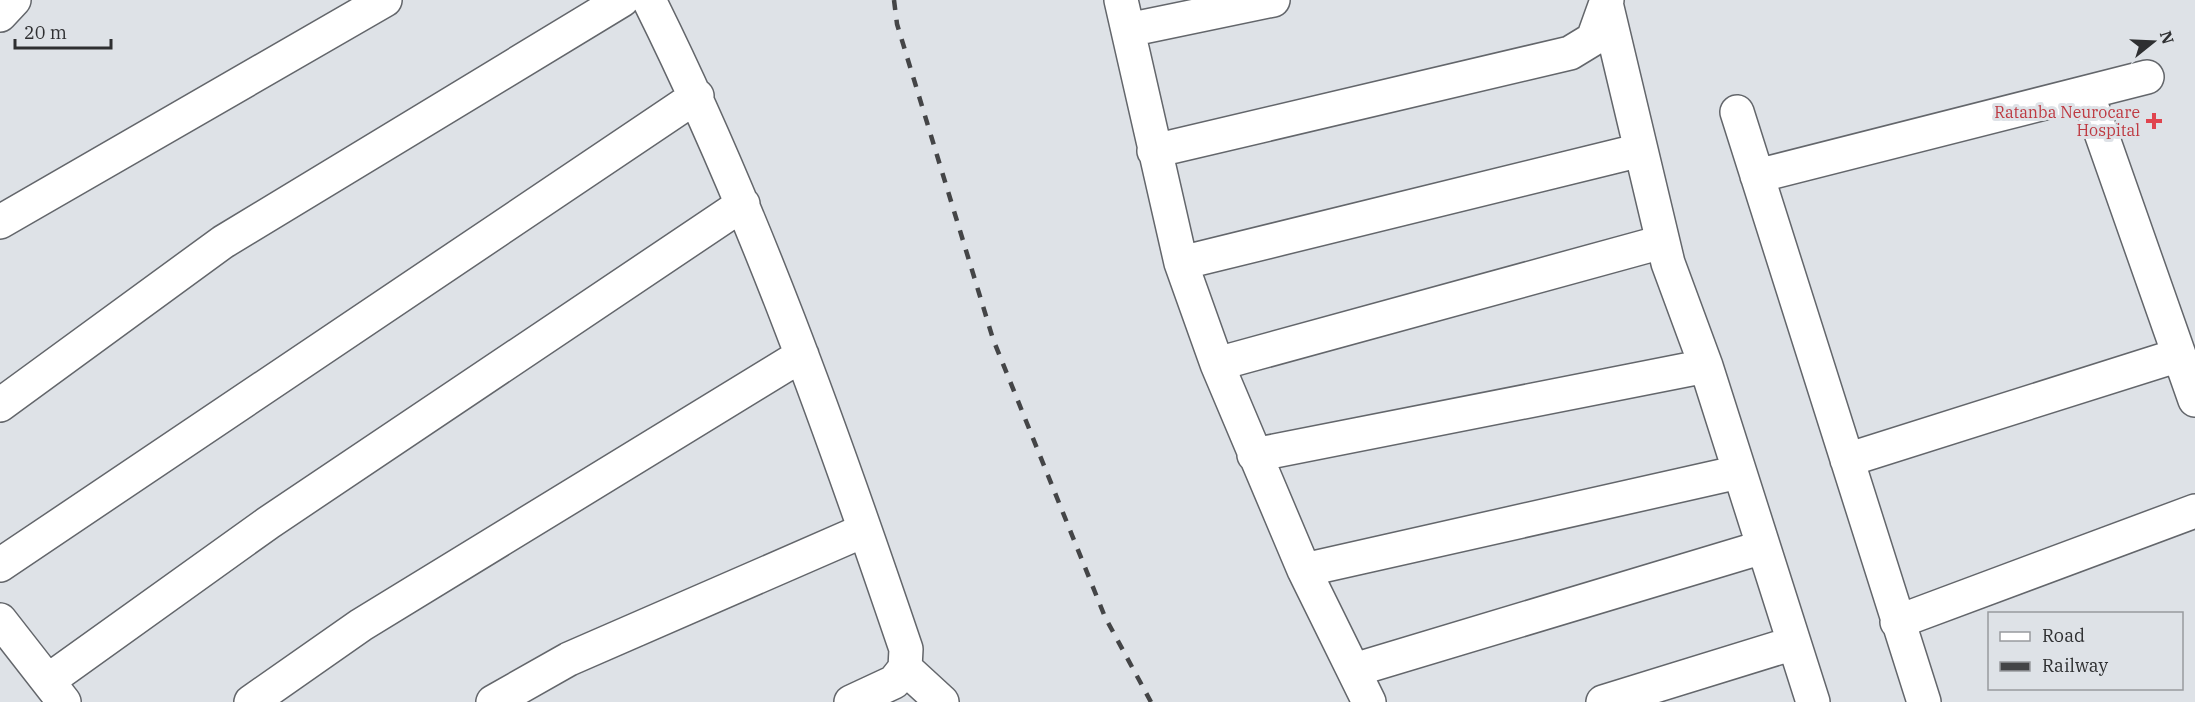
<svg xmlns="http://www.w3.org/2000/svg" width="2195" height="702" viewBox="0 0 2195 702" font-family="'IBM Plex Serif',serif">
	<rect width="100%" height="100%" fill="#dee2e7"/>
	<g fill="none" stroke-linecap="round" stroke-linejoin="round">
		<!-- minor casing -->
		<g stroke="#63666b" stroke-width="36">
			<path id="minor" d="M649,0C753,209 831,428 906,649L905,668L894,682L851,702
				M1121,0L1181,263L1217,364L1304,570L1369,702
				M1606,3L1668,263L1706,366L1813,702
				M0,15L14,0
				M1128,30L1273,0
				M2087,93L2195,400
				M1737,112L1924,702
				M1154,151L1570,53L1593,39L1607,0
				M1757,176L2147,77
				M0,222L385,0
				M1181,263L1641,150
				M1217,364L1662,242
				M0,405L223,242L622,0
				M1254,455L1706,366
				M1847,460L2179,355
				M0,565L697,96
				M1304,570L1739,472
				M0,620L64,702
				M1897,622L2195,511
				M905,668L942,702
				M1354,670L1763,547
				M49,680L268,523L743,204
				M251,702L361,625L802,355
				M493,702L569,659L865,530
				M1603,702L1794,643"/>
		</g>
		<!-- minor -->
		<use href="#minor" stroke="#fff" stroke-width="33"/>
		<!-- rail -->
		<path stroke="#444547" stroke-width="4.5" stroke-dasharray="10 10" stroke-linecap="butt" d="M894,0L897,24L993,339L1105,617L1151,702"/>
	</g>
	<!-- markers -->
	<path fill="#e0444e" stroke="#dee2e7" stroke-width="2" d="M2151 112h6v6h6v6h-6v6h-6v-6h-6v-6h6z"/>
	<g text-anchor="middle" stroke-width="6" stroke-linejoin="round" paint-order="stroke">
		<!-- health labels -->
		<g font-size="16" fill="#be3a42" stroke="#dee2e7" text-anchor="end">
			<text x="2140" y="118">Ratanba Neurocare<tspan x="2140" dy="18">Hospital</tspan></text>
		</g>
	</g>
	<!-- legend -->
	<rect x="1988" y="612" width="195" height="78" fill="#dee2e7" stroke="#989a9e" stroke-width="1.5"/>
	<rect x="2000" y="632" width="30" height="9" fill="#ffffff" stroke="#989a9e" stroke-width="1.5"/>
	<text x="2042" y="642" font-size="18" fill="#2e2f31">Road</text>
	<rect x="2000" y="662" width="30" height="9" fill="#444547" stroke="#989a9e" stroke-width="1.5"/>
	<text x="2042" y="672" font-size="18" fill="#2e2f31">Railway</text>
	<!-- north arrow -->
	<g transform="translate(2153 42) rotate(72)" stroke="#dee2e7" stroke-width="4.5" paint-order="stroke">
	<path d="M0-4.5L10 22L0 15L-10 22Z" fill="#2e2f31"/>
	<text y="-9" font-size="16" font-weight="bold" text-anchor="middle" fill="#2e2f31">N</text>
	</g>
	<!-- scale -->
	<path d="M15 39v9h96v-9" fill="none" stroke="#2e2f31" stroke-width="3"/>
	<text x="24" y="39" font-size="18" fill="#2e2f31" stroke="#dee2e7" stroke-width="4.5" paint-order="stroke">20 m</text>
</svg>
